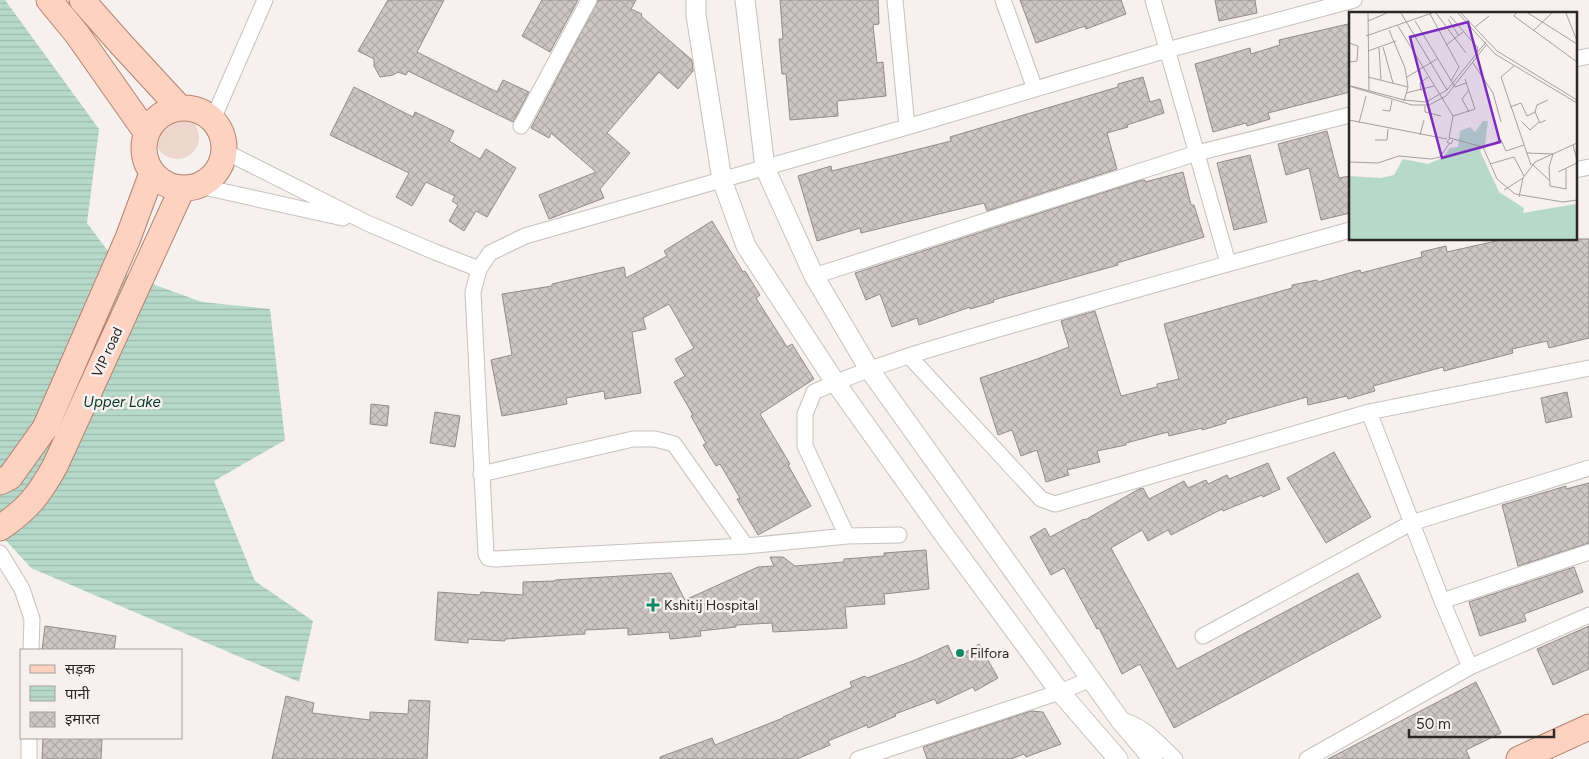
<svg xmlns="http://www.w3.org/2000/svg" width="1589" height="759" viewBox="0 0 1589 759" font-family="Figtree,'Noto Sans Devanagari',sans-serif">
	<defs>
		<pattern id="water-rules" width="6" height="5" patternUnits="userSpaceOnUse" patternTransform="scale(1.25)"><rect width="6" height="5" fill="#b7d9cb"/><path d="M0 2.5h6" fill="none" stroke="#9ebaae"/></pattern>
		<pattern id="building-cross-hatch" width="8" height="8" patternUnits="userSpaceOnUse" patternTransform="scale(1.25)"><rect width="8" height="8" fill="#ccc6c4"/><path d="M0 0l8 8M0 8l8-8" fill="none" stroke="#afaaa8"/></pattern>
	</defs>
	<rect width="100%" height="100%" fill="#f6f0ee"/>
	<!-- green -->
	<path fill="#ecd6cd" d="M155 137a22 22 0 1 1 44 0a22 22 0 1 1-44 0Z"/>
	<!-- water -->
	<path fill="url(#water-rules)" d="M0,0H5L99,129L87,223L125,274L202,302L270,309L285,440L214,481L255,581L313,621L299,682L31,568L0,534Z"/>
	<!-- building -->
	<path fill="url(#building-cross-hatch)" stroke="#928c8a" d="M388,0H444L417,52L497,92L503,80L529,92L513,122L408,71L406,75L398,72L393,75L380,77L374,66V59L358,51Z
		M542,0H578L550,52L522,36Z
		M598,0H636L631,9L642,14L641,16L692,60L693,71L678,89L659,72L607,133L630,153L600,189L604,198L549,219L539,195L596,172L551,133L549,138L531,128Z
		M780,0H878L879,24L873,25L877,63L883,62L886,96L837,101L838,116L790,120L786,74H782L779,39H783Z
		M1020,0H1121L1126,14L1086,29L1085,26L1036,43Z
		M1215,0H1255L1257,13L1219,21Z
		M1348,24L1350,36V92L1268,113L1270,119L1247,126L1246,123L1213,132L1195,64L1250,48L1251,54L1280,45L1279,40Z
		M1143,77L1150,102L1160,99L1164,113L1127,125L1128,127L1107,133L1117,169L987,211L984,203L861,233L860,228L817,241L798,176L831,166L832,171L951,141L950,137L1118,87V84Z
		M354,87L413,117L415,112L454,131L449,141L480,159L486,149L516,168L487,217L476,211L464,231L449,221L458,205L452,201L455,196L426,182L412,206L396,197L409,173L330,135Z
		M1327,131L1339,178L1350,176V213L1321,220L1309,168L1286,175L1278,144Z
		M1250,155L1267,222L1234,230L1217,163Z
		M1183,172L1191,205H1194L1204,237L1117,263L1118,265L993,300L994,302L970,309V307L919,325L917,318L892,327L880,294L866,300L855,273L1142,180H1145V182Z
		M712,221L743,272L745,271L760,295L756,298L787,347L792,344L814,379L760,414L790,464L788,465L811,506L758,535L737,499L740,498L720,464L716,466L703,445L706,443L691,416L693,415L674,382L685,376L675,359L694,348L669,304L643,318L646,329L632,332L641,393L605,399L604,391L566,398L567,404L502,416L491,360L512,355L502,294L552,286V284L624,267L626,278L667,256L664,251Z
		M1505,239H1589V338L1549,348L1547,341L1512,349L1513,353L1444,371L1443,367L1373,386L1375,391L1348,399L1347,396L1308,405L1307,397L1226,420V423L1202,430V428L1169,436L1168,432L1126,443V445L1097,451L1100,462L1067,470L1069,475L1046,482L1037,450L1021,456L1012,430L998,435L980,378L1037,359L1069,347L1061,321L1095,311L1121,396L1157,387V384L1179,379L1164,324L1292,288V285L1317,280L1318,282L1360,270L1361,273L1422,257L1421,252L1446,246L1447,252Z
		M1567,392L1572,417L1546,423L1541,398Z
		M371,404L389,406L387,426L370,424Z
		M435,412L460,416L455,447L430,443Z
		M1334,452L1371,517L1326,543L1287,478Z
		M1268,463L1280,489L1263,497L1262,495L1223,511L1222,509L1171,535L1168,530L1148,541L1142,530L1111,548L1177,669L1358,573L1381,617L1174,728L1140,664L1122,674L1099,628L1097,629L1064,568L1051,575L1030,537L1045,528L1050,537L1084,519L1085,520L1139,489L1143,488L1149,499L1184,481L1188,488L1206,480L1208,484L1227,475L1229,479Z
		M1589,483V543L1518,566L1502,505L1566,486V489Z
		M926,550L929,589L884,594L885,604L845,607L847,628L773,632L772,623L736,625V627L700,631L701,636L670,639L669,632L628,635V628L585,630V634L505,639V641L468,639V643L435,640L438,592L480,595L481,592L523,595V582L555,581V580L671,573L685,600L758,567L774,566L770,557H783L795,566L844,562V559L884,556V553Z
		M1574,567L1583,592L1524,614L1526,621L1480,636L1469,602Z
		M45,626L116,636L114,650H42Z
		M1589,626V669L1553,685L1537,649Z
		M979,644L998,678L975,691L973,687L937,704L935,699L895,714L896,716L868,728L867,725L828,741L830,745L797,759H660V757L712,738L715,745L783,718V717L852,687L850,682L865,676L867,678L915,660L948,645L954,659Z
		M1476,682L1501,733L1466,750L1470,759H1328Z
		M286,696L314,703L312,713L370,720V712L408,714L409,700L430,701L427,759H272Z
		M1031,711L1043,712L1061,744L1026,757L1024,754L1011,759H927L923,747Z
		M43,738H102L101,759H42Z"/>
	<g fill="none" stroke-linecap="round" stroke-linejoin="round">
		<!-- minor casing -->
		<g stroke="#c7c1bf" stroke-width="17">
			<path id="minor" d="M895,0L907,127
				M1003,0L1035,89
				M1153,0L1228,263
				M1575,59L1589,56
				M213,119L265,0
				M521,126L589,0
				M224,151L367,223L435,252L479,269L490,253L525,236L907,127L1167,50L1354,0
				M1575,170L1589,167
				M199,186L343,218
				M479,269L473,292L486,554L488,558L495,559L746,546L847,536L899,535
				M814,276L1197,153L1350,115
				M909,356L1041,499L1055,504L1369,412L1589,368
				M1369,412L1442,601L1470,667
				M481,474L633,439H655L674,444L746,546
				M847,536L805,446V414L814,392C884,360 959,341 1033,319C1139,289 1244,259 1350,230
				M0,553L22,589L32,619L31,650
				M1442,601L1589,552
				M1203,636L1411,523L1589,468
				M1120,720C1143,724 1159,744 1175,759
				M29,759V738
				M858,759L1060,692L1091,679
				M1307,759L1470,667L1589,615"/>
		</g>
		<!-- tertiary casing -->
		<g stroke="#c7c1bf" stroke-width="21">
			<path id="tertiary" d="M696,0V15L722,180L746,246L835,382L942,532L1060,692L1118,759
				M745,0L765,168L814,276L869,369L1120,720L1153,759"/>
		</g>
		<!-- primary casing -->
		<g stroke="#b3836f" stroke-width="27">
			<path id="primary" d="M49,0L77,34L146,132
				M82,0L120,43L179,107
				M144 148a40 40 0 1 1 80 0a40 40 0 1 1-80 0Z
				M0,482L10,477L45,428L128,238L152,173
				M0,528C28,509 39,495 55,466L182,189
				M1519,759L1589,727"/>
		</g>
		<!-- minor -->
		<use href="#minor" stroke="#fff" stroke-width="15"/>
		<!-- tertiary -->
		<use href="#tertiary" stroke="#fff" stroke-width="19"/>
		<!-- primary -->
		<use href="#primary" stroke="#fdd2c0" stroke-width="25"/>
	</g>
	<!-- markers -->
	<g fill="#108768" stroke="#f6f0ee" stroke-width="2">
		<path d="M650.5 597.5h5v5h5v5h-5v5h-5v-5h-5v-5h5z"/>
		<circle cx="960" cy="653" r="5"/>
	</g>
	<g text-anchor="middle" stroke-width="5" stroke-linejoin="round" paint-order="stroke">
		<!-- street labels -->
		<g font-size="14" fill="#2b2827" stroke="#f6f0ee">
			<text transform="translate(107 352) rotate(-65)" y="5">VIP road</text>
		</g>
		<!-- poi labels -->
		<g font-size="14" fill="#2b2827" stroke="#f6f0ee" text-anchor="start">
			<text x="664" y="610">Kshitij Hospital</text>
			<text x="970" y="658">Filfora</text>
		</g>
		<!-- water labels -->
		<g font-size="15" font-style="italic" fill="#033628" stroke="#f6f0ee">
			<text x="122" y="407">Upper Lake</text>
		</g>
	</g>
	<!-- overview -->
	<g transform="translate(1349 12)">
		<rect width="228" height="228" fill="#f6f0ee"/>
		<path d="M134,109H139L136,132L131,139L150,180L175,196L174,201L227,192V227H0V164L32,166L45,163L54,147L79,152L93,146L101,136L109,135L111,119L121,115L126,120Z" fill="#b7d9cb"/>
		<path fill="none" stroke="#a5a09e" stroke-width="1" d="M19,1L20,79M52,1L98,78M87,1L117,41M109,1L146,42L228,91M112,1L148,39L228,88M167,1L165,4L228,50M179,1L228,32M217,1L228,29M81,2L110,55L102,69M101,4L129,36L128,40M99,7L110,24M19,9L38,1M66,9L106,75L117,71M49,14L104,104L100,126M126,15L140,4M40,18L56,56L59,75L55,89M184,19L203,1M17,24L83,1M0,31L9,34L8,49L0,50M97,33L114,20M34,35L44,71M30,36L32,68M19,39L47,29M124,51L144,81L152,110M165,54L152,65L182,153M19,65L59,75M58,65L88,47M0,66V50M0,74L63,93H80L97,84L138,32M2,74L55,88L77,90L98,78L137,30M72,79L71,71L79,65M57,81L85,74M76,94V100L92,104M161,95L172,91L178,104L186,100L191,111L197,108M33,98L41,99L43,88M120,100L113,87L120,78M186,100L188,93L199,88M104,104L126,97L116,67M0,108L98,127M173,110L181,118L190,110M10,111L17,84M71,123L75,108M26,128H38L39,117M104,128L102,132L98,130L101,126L134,135L148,167L166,182L214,190L228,188M224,133L228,148M134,136L152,128L157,139L175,133M178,141L204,142L200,155L201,174L217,177V157M0,150L29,151L50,144L82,147L91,145L100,132M141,152L165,145L175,164M183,152L200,168M209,160L228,151M155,178L174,166L186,150L228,131M170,185L174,166"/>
		<path fill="#7b2cbf" fill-opacity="0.15" stroke="#7b2cbf" stroke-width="2.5" d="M119,10L151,130L93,146L61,25Z"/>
		<rect width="228" height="228" fill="none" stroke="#2b2827" stroke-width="2.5"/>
	</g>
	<!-- legend -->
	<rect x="20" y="649" width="162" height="90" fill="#f6f0ee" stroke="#a5a09e"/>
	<rect x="30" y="665" width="25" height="8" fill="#fdd2c0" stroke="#a5a09e"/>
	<text x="65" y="674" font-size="15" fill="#2b2827">सड़क</text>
	<rect x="30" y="686" width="25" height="15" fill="url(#water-rules)" stroke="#a5a09e"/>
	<text x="65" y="699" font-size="15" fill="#2b2827">पानी</text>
	<rect x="30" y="712" width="25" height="15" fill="url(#building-cross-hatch)" stroke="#a5a09e"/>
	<text x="65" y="724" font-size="15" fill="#2b2827">इमारत</text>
	<!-- scale -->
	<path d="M1409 729v8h145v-8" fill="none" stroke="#2b2827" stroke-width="2.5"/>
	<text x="1416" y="729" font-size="15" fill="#2b2827" stroke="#f6f0ee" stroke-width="4" paint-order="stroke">50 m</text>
</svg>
